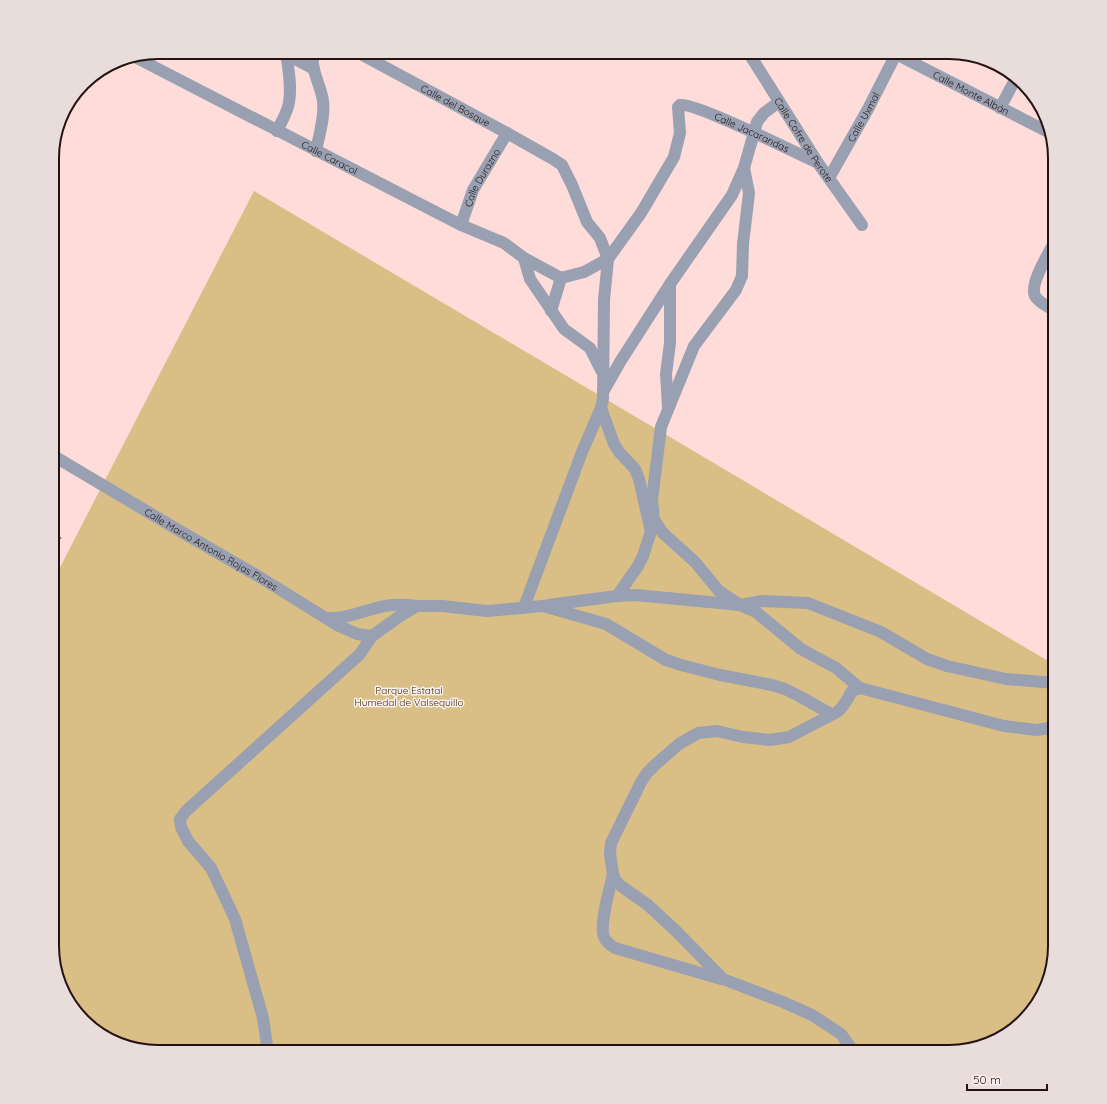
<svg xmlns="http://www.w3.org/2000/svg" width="1107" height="1104" viewBox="0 0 1107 1104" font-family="Quicksand,sans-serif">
	<rect width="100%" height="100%" fill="#fddcd9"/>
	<!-- green -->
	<path fill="#d9be86" d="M254,191L1043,658L1055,664V946L1047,987L1019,1026L990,1044L950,1052H158L117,1044L78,1016L60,987L52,947V583Z"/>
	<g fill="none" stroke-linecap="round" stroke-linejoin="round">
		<!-- path -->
		<path stroke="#987e7c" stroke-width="2" stroke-dasharray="2 2" stroke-linecap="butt" d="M52,553L61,537"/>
		<!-- street -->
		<g stroke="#98a0b2" stroke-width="12">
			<path d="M290,52L297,60L314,69"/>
			<path d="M314,52C309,68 321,85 323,101C325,117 319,135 316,151"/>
			<path id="s1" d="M357,52L507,133L553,159L562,165L572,185L587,222L600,238L608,259L604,300L603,399L601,408L582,452L524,607"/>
			<path id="s2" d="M748,52L818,163L862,225"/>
			<path id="s3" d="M892,52L1050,133"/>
			<path id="s4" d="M135,57L424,206L461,225L504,243L524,258L561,278L584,272L608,259L641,213L674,157L680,133L678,107L680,105C695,102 798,154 818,163"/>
			<path d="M1000,108L1016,78"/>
			<path d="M277,131C281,122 288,112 289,102C292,86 288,68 286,52"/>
			<path d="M744,168L749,193L743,244L742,276L736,290L694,346L661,427L652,500L654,520L663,533L695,562L719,591L740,605L756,612L801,649L836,668L860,688"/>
			<path id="s5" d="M829,178L868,109L896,54"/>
			<path id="s6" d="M461,225L473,190L507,133"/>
			<path d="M1055,241C1049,253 1029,284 1035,296C1039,303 1049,307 1055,311"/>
			<path d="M524,258L530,279L564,329L590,348L601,370"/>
			<path d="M551,311L561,278"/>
			<path d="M603,392L620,362L670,284L732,195L744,168L757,122L764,113L779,102"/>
			<path d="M668,407L666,374L670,343V284"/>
			<path d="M601,408L614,444L620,453L635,469L639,479L651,532"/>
			<path id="s7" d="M52,455L185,534L258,576L337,625L357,634L372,636"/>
			<path d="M617,596L638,566L643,556L653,525"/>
			<path d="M548,605L617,596L636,595L740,605L762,601L808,603L881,632L927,659L947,666L1006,679L1055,683"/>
			<path d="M326,618C344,619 356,613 373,609C387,604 402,604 417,606"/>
			<path d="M613,874C610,888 599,925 604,937C606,942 610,945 615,948L721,979"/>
			<path d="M268,1052L263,1018L235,919L211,868L188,841L181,827L180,819L186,811L360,654L372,636L400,616L417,606H442L487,611L543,606L606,624L666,660L681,665L720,675L772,685L785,689L799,696L831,714"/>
			<path d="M854,1052L841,1034L812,1015L783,1002L723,979L676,931L648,905L621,886L616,881L613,874L610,854L611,843L641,782L647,773L656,764L679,744L698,733L717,731L743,737L770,740L789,737L837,712C845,706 847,699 852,691L860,688L1004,726L1037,730L1055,727"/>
		</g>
	</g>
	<g text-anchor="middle" stroke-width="3" stroke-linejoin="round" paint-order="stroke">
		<!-- street labels -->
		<g font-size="10" fill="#251312" stroke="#faefee">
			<text dy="4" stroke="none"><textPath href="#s3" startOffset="89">Calle Monte Albán</textPath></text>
			<text dy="4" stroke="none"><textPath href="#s1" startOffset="112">Calle del Bosque</textPath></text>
			<text dy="4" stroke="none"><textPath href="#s5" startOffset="70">Calle Uxmal</textPath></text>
			<text dy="4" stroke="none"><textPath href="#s4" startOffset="784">Calle Jacarandas</textPath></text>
			<text dy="4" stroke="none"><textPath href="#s2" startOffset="104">Calle Cofre de Perote</textPath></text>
			<text dy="4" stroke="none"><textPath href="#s4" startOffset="219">Calle Caracol</textPath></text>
			<text dy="4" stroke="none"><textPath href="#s6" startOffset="52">Calle Durazno</textPath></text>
			<text dy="4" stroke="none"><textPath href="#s7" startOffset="185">Calle Marco Antonio Rojas Flores</textPath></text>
		</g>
		<!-- park labels -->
		<g font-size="10" fill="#402d00" stroke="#faefee">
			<text x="409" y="694">Parque Estatal<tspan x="409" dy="12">Humedal de Valsequillo</tspan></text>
		</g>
	</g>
	<!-- crop -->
	<path d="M0 0H1107V1104H0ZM158 59H949A99 99 0 0 1 1048 158V946A99 99 0 0 1 949 1045H158A99 99 0 0 1 59 946V158A99 99 0 0 1 158 59Z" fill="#e9dddc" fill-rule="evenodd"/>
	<path fill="none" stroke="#251312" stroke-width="2" d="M158 59H949A99 99 0 0 1 1048 158V946A99 99 0 0 1 949 1045H158A99 99 0 0 1 59 946V158A99 99 0 0 1 158 59Z"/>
	<!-- scale -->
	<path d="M967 1084v6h80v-6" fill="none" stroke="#251312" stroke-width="2"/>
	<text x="973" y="1084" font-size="12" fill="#251312" stroke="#faefee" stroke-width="3" paint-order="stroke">50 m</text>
</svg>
